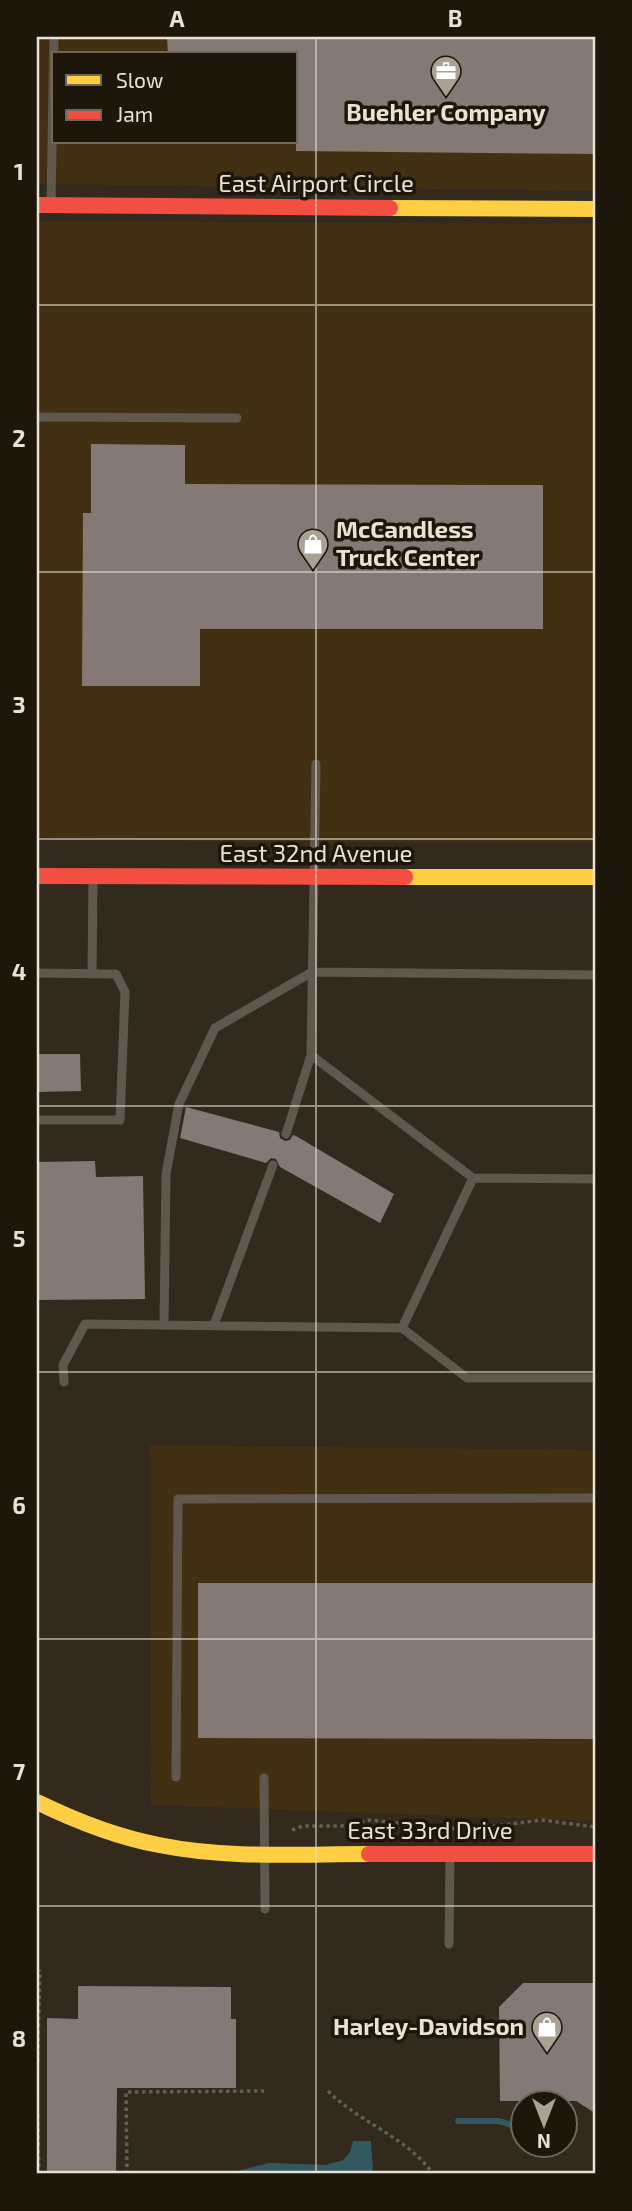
<svg xmlns="http://www.w3.org/2000/svg" width="632" height="2211" viewBox="0 0 632 2211" font-family="'Exo 2',sans-serif">
	<rect width="100%" height="100%" fill="#322a1c"/>
	<!-- built -->
	<path fill="#413011" fill-rule="evenodd" d="M37,37H595V191L37,184ZM54,54H296V142H54Z
		M37,221L595,224V843L231,842L37,837Z
		M150,1445L595,1450V1821L151,1805Z"/>
	<!-- water -->
	<path fill="#325961" d="M353,2141H371L373,2174H226L269,2163L326,2165L343,2160L350,2152Z"/>
	<g fill="none" stroke-linecap="round" stroke-linejoin="round">
		<!-- stream -->
		<path stroke="#325961" stroke-width="6" d="M458,2121H499L524,2129
			M538,2144L540,2149"/>
	</g>
	<!-- building -->
	<path fill="#847975" d="M167,37H595V154L296,151V54H168Z
		M91,444L185,445V484L543,485V629H200V686H82L83,513H91Z
		M37,1054H80L81,1091L37,1092Z
		M186,1107L279,1132L280,1138L285,1141L290,1140L293,1135L296,1136L394,1194L380,1223L280,1167L276,1159L271,1158L266,1163L180,1138Z
		M95,1161L96,1177L143,1176L145,1299L37,1300V1162Z
		M198,1583H595V1739L198,1738Z
		M523,1983H595V2113L576,2101H500L499,2007Z
		M78,1986L231,1987V2019H236V2088H117L116,2174H47V2018L78,2019Z"/>
	<g fill="none" stroke-linecap="round" stroke-linejoin="round">
		<!-- path -->
		<path stroke="#635d53" stroke-width="3.5" stroke-dasharray="3.5 3.5" stroke-linecap="butt" d="M479,1828L542,1820L595,1827
			M292,1830L303,1826H341L370,1820L458,1829
			M328,2091C360,2123 407,2137 433,2174
			M39,2174L37,2086L40,1970
			M127,2174L126,2092L264,2091"/>
		<!-- lane -->
		<path stroke="#5e584e" stroke-width="9" d="M51,203L54,37
			M37,417L237,418
			M316,764L311,1055L473,1178L595,1179
			M37,973L116,974L125,992L120,1120H37
			M92,974L93,878
			M286,1134L311,1055
			M164,1324L166,1174L179,1104L215,1028L312,972L595,975
			M214,1325L273,1165
			M402,1328L467,1378H595
			M64,1382L63,1365L85,1324L402,1328L473,1178
			M176,1777L178,1499L595,1498
			M264,1778L265,1909
			M449,1944L450,1855"/>
		<!-- slow -->
		<path stroke="#ffcf43" stroke-width="16" d="M390,208L595,209
			M405,877H595
			M37,1802C76,1821 116,1837 159,1845C228,1859 299,1854 369,1854"/>
		<!-- jam -->
		<path stroke="#f24e42" stroke-width="16" d="M37,205L390,208
			M37,876L405,877
			M369,1854H595"/>
	</g>
	<!-- grid -->
	<path fill="none" stroke="#eae1d1" stroke-width="2" stroke-opacity="0.55" d="M316,37V2174M37,305H595M37,572H595M37,839H595M37,1106H595M37,1372H595M37,1639H595M37,1906H595"/>
	<!-- icons -->
	<defs>
		<g id="office-pin" transform="scale(1.575)"><path d="M0 17L-7.5 6A9.5 9.5 0 1 1 7.5 6Z" fill="#aaa192" stroke="#1d170b"/><path d="M-6-3h4V-5.5h4V-3h4V5H-6ZM-1-4.5V-3h2v-1.5ZM-6 0V1H6V0Z" fill="#fff"/></g>
		<g id="shop-pin" transform="scale(1.575)"><path d="M0 17L-7.5 6A9.5 9.5 0 1 1 7.5 6Z" fill="#aaa192" stroke="#1d170b"/><path d="M-5-2.5h2.3a2.7 3.5 0 0 1 5.4 0H5L5.5 6h-11ZM-1.5-2.5h3a1.5 2.3 0 0 0-3 0Z" fill="#fff"/></g>
	</defs>
	<g fill-rule="evenodd">
		<use href="#office-pin" x="446" y="71"/>
		<use href="#shop-pin" x="313" y="544"/>
		<use href="#shop-pin" x="547" y="2027"/>
	</g>
	<g text-anchor="middle" stroke-width="7" stroke-linejoin="round" paint-order="stroke">
		<!-- poi labels -->
		<g font-size="24" font-weight="bold" fill="#eae1d1" stroke="#1d170b">
			<text x="446" y="121">Buehler Company</text>
			<text x="336" y="538" text-anchor="start">McCandless<tspan x="336" dy="28">Truck Center</tspan></text>
			<text x="524" y="2035" text-anchor="end">Harley-Davidson</text>
		</g>
		<!-- street labels -->
		<g font-size="24" fill="#eae1d1" stroke="#1d170b">
			<text x="316" y="192">East Airport Circle</text>
			<text x="316" y="862">East 32nd Avenue</text>
			<text x="430" y="1839">East 33rd Drive</text>
		</g>
	</g>
	<!-- border -->
	<rect width="632" height="2211" fill="none" stroke="#1d170b" stroke-width="77"/>
	<!-- legend -->
	<rect x="52" y="52" width="245" height="91" fill="#1d170b" stroke="#6f685a" stroke-width="2"/>
	<rect x="66" y="75" width="35" height="10" fill="#ffcf43" stroke="#6f685a" stroke-width="2"/>
	<text x="116" y="88" font-size="21" fill="#eae1d1">Slow</text>
	<rect x="66" y="110" width="35" height="10" fill="#f24e42" stroke="#6f685a" stroke-width="2"/>
	<text x="116" y="122" font-size="21" fill="#eae1d1">Jam</text>
	<!-- north arrow -->
	<g transform="translate(544 2124) rotate(180)"><circle r="33" fill="#1d170b" stroke="#6f685a" stroke-width="2"/>
	<path d="M0-5L12 26L0 18L-12 26Z" fill="#aaa192"/>
	<text y="-10" font-size="19" font-weight="bold" text-anchor="middle" fill="#eae1d1">N</text>
	</g>
	<rect x="38" y="38" width="556" height="2134" fill="none" stroke="#eae1d1" stroke-width="2.5"/>
	<g font-size="23" text-anchor="middle" font-weight="bold" fill="#eae1d1">
		<text x="177" y="27">A</text>
		<text x="455" y="27">B</text>
		<text x="19" y="180">1</text>
		<text x="19" y="447">2</text>
		<text x="19" y="713">3</text>
		<text x="19" y="980">4</text>
		<text x="19" y="1247">5</text>
		<text x="19" y="1514">6</text>
		<text x="19" y="1780">7</text>
		<text x="19" y="2047">8</text>
	</g>
</svg>
